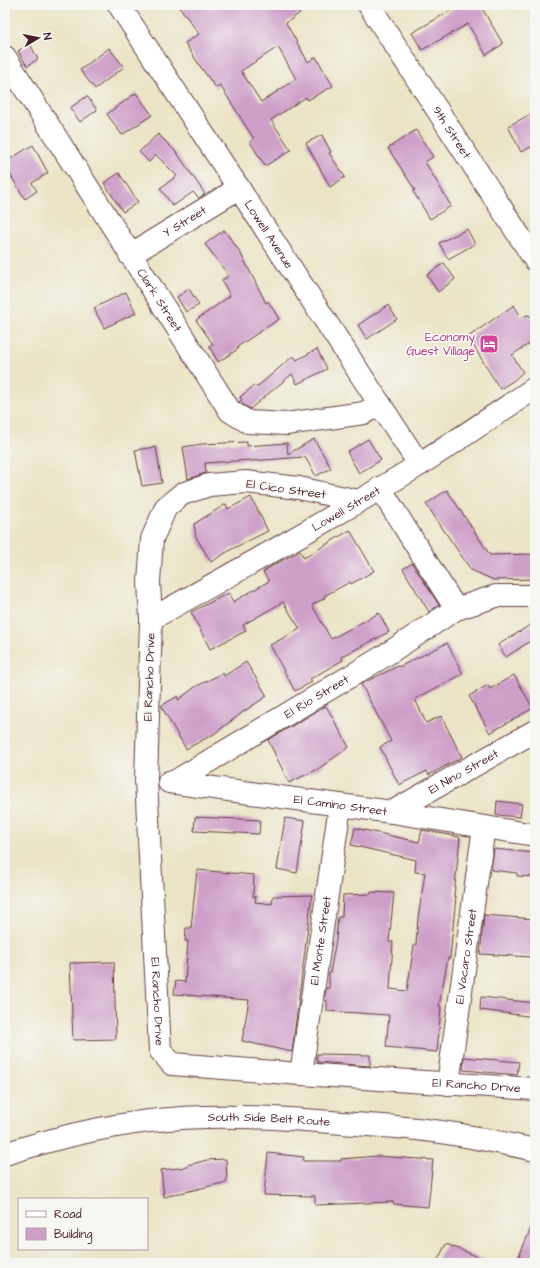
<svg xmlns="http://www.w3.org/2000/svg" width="540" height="1268" viewBox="0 0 540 1268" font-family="'Architects Daughter',sans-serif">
	<rect width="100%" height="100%" fill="#f6f6f2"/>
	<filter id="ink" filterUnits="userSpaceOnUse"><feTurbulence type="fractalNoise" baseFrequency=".025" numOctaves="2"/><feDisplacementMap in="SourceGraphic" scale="8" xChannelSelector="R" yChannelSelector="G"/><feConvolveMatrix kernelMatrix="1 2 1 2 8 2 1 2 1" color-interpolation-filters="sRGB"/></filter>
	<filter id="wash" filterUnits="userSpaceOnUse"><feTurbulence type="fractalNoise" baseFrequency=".012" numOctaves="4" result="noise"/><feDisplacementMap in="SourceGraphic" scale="16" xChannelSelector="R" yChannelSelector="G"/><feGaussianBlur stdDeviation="0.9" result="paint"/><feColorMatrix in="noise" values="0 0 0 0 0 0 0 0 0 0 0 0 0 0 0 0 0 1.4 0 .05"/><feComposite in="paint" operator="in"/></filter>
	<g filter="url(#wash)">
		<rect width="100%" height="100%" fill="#ebe4c6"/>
		<g id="blocks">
			<!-- building -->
			<path fill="#ce9fc9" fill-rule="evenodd" d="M178,5H311L286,23L308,62L316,57L333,86L308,100L306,97L271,120L291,150L265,166L250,142L254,139L220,85L216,88L202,69L185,43L199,34ZM278,47L296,79L261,102L241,71Z
				M460,5H480L503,44L486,55L468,24L422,50L412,33Z
				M30,44L38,59L27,66L18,51Z
				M109,48L124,67L95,89L80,70Z
				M136,93L152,115L122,135L107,114Z
				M87,96L97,110L80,122L70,108Z
				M535,112V145L521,152L508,126Z
				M416,130L433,157L425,162L451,206L430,219L413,191L415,190L388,148Z
				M158,134L177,153L205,194L199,198L193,192L173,206L160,188L177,176L156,155L149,162L139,152Z
				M322,135L331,152L329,153L345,177L330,187L306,143Z
				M33,145L48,173L32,183L37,191L25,199L5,166V162Z
				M119,173L138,202L123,212L104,183Z
				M467,229L475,244L448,259L439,243Z
				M224,230L240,252L266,303L268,301L279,319L237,347L238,349L218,362L209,346L213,344L196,320L230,296L222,280L229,276L205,244Z
				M444,263L455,279L438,292L427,275Z
				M189,289L199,305L186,312L177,297Z
				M126,292L136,313L104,328L94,308Z
				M388,305L397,319L367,339L358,325Z
				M514,305L521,317L529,315L535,323V340L512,355L523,372L513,381L500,389L468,337Z
				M317,349L327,369L297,384L292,374L250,409L239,402L242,400L240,397L255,385L257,387L293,356L297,360Z
				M314,439L331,468L316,476L305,457L250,461V460L205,463L206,473L188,479L183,447L202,444L247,442V446L287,443L288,454Z
				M368,439L381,460L359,473L347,452Z
				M156,447L162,483L142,486L135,450Z
				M447,490L490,555L535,554V579L494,580L471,570L426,504Z
				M251,497L268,531L232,549L211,562L196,537L194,524L226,504L228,509Z
				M350,530L374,571L351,584L350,582L324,596L325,598L312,605L331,639L379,613L389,632L341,657L343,660L310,679L312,682L295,691L270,645L300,629L283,602L243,625L246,631L210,649L191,612L229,593L233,602L269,581L263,572L272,566L300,551L304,558Z
				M412,563L439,605L429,612L403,569Z
				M535,622V638L506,657L498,645Z
				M447,643L463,674L415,699L426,723L441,716L462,757L429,775L427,771L399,785L380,747L391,741L361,684L398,666L399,667Z
				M246,662L267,696L243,712L214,734L186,749L161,706L178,696V700L195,687L223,673L224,676Z
				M514,675L533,708L490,733L469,696L488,685L490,689Z
				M326,706L349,747L318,769L289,783L268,740Z
				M497,801L522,804L520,817L496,815Z
				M195,817L260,820L259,834L194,831Z
				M285,818L305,821L297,873L277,869Z
				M355,828L419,842L422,830L460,837L454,896H456L450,958H448L439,1006L441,1007L437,1052L386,1047L389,1015L327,1011V1001L324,1000L326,988H329V973H330L336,940L338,917H342L343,895L371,894V892L394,893L389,942H393L390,989L407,991L414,945H416L418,918L425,873L415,872L416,860L351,845Z
				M494,849L535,853V877L517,876V873L491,870Z
				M197,870L254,875L253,897L256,896L255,902L272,904L273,896L312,895L292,1052L242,1041L249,1000L174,994L176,981L185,982L188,941H185L186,928H191Z
				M484,915L534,919L531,957L480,954Z
				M114,962L116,1039L73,1040L70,963Z
				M481,997L535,1003V1017L480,1010Z
				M317,1054L370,1055V1066L317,1062Z
				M464,1057L519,1062L517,1075L463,1070Z
				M268,1153L304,1157L303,1161H341V1159L377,1156L433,1160L428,1207L393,1204V1202L315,1205V1196L264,1195Z
				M226,1159L227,1182L164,1197L161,1170L188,1167V1165L207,1160Z
				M535,1219V1263H516Z
				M446,1244L491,1262V1263H436Z"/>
		</g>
	</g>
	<g filter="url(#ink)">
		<use href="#blocks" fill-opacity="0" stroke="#623d42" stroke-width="1"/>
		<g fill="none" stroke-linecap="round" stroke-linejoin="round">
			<!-- minor casing -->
			<g stroke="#623d42" stroke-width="24">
				<g id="minor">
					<path id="s1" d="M119,5L419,464"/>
					<path id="s2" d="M5,57L230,411L248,422L286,424L364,413L380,404"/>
					<path id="s3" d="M130,255L239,188"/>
					<path d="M380,488L456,609"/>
					<path id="s4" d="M358,501L299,488L246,482L209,485L182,494L166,507L152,539L149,582L151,619L146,780L160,1050L172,1064L301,1074L535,1089"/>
					<path id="s5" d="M151,619C241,569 331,519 419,465C458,440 496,414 535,388"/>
					<path id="s6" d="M169,782L392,812L535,835"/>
					<path id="s7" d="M174,782L384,656L456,609L496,596H535"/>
					<path id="s8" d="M392,812L535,731"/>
					<path id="s9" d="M301,1074L340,806"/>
					<path id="s10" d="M448,1084L484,827"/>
				</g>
			</g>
			<!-- major casing -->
			<g stroke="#623d42" stroke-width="24">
				<g id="major">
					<path id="s11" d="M369,5L535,260"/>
					<path id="s12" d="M5,1154C51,1139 101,1127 149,1121C217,1113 287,1118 355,1124C378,1126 402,1127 425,1130C462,1134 499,1142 535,1150"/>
				</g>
			</g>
			<!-- minor -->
			<use href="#minor" stroke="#fff" stroke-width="22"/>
			<!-- major -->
			<use href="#major" stroke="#fff" stroke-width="22"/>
		</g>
	</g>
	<!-- icons -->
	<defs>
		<g id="hotel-square" transform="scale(1)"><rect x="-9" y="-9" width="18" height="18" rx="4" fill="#d1479c" stroke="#f6f6f2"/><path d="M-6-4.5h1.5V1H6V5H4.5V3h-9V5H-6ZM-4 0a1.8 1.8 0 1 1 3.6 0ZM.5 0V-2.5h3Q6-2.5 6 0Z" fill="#fff"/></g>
	</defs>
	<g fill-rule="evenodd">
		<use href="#hotel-square" x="489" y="344"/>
	</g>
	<g text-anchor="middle" stroke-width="3.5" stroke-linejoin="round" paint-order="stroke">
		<!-- street labels -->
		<g font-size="12" fill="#4a1f2b" stroke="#f6f6f2">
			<text dy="4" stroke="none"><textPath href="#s11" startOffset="152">9th Street</textPath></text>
			<text dy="4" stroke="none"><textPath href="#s3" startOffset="64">Y Street</textPath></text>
			<text dy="4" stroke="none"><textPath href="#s1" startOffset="274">Lowell Avenue</textPath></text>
			<text dy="4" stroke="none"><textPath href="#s2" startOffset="288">Clark Street</textPath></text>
			<text transform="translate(286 489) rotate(8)" y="4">El Cico Street</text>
			<text dy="4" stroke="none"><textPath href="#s5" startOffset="224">Lowell Street</textPath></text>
			<text transform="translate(149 677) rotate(-88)" y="4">El Rancho Drive</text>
			<text dy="4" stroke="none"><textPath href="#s7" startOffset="166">El Rio Street</textPath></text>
			<text dy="4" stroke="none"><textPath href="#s8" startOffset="82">El Nino Street</textPath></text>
			<text dy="4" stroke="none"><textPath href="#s6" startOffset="173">El Camino Street</textPath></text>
			<text dy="4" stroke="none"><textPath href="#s9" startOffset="135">El Monte Street</textPath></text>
			<text dy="4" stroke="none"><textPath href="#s10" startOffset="129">El Vacaro Street</textPath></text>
			<text dy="4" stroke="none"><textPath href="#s4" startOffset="698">El Rancho Drive</textPath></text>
			<text dy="4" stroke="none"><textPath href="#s4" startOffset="1070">El Rancho Drive</textPath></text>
			<text dy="4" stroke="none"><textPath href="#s12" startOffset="268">South Side Belt Route</textPath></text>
		</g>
		<!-- hotel labels -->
		<g font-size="12" fill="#b23c85" stroke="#f6f6f2" text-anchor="end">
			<text x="475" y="341">Economy<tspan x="475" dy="14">Guest Village</tspan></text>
		</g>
	</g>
	<!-- margin -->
	<rect width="540" height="1268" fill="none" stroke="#f6f6f2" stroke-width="20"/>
	<!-- legend -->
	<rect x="18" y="1198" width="130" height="52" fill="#f6f6f2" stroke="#b1a0a2"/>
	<rect x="26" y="1211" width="20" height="6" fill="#ffffff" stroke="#b1a0a2"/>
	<text x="54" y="1218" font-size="12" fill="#4a1f2b">Road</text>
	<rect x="26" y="1228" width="20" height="12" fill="#ce9fc9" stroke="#b1a0a2"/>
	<text x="54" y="1238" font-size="12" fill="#4a1f2b">Building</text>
	<!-- north arrow -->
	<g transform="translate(38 38) rotate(80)" stroke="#f6f6f2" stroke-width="3" paint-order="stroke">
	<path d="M0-3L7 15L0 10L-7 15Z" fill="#4a1f2b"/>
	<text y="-6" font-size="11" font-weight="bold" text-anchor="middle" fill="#4a1f2b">N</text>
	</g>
</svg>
